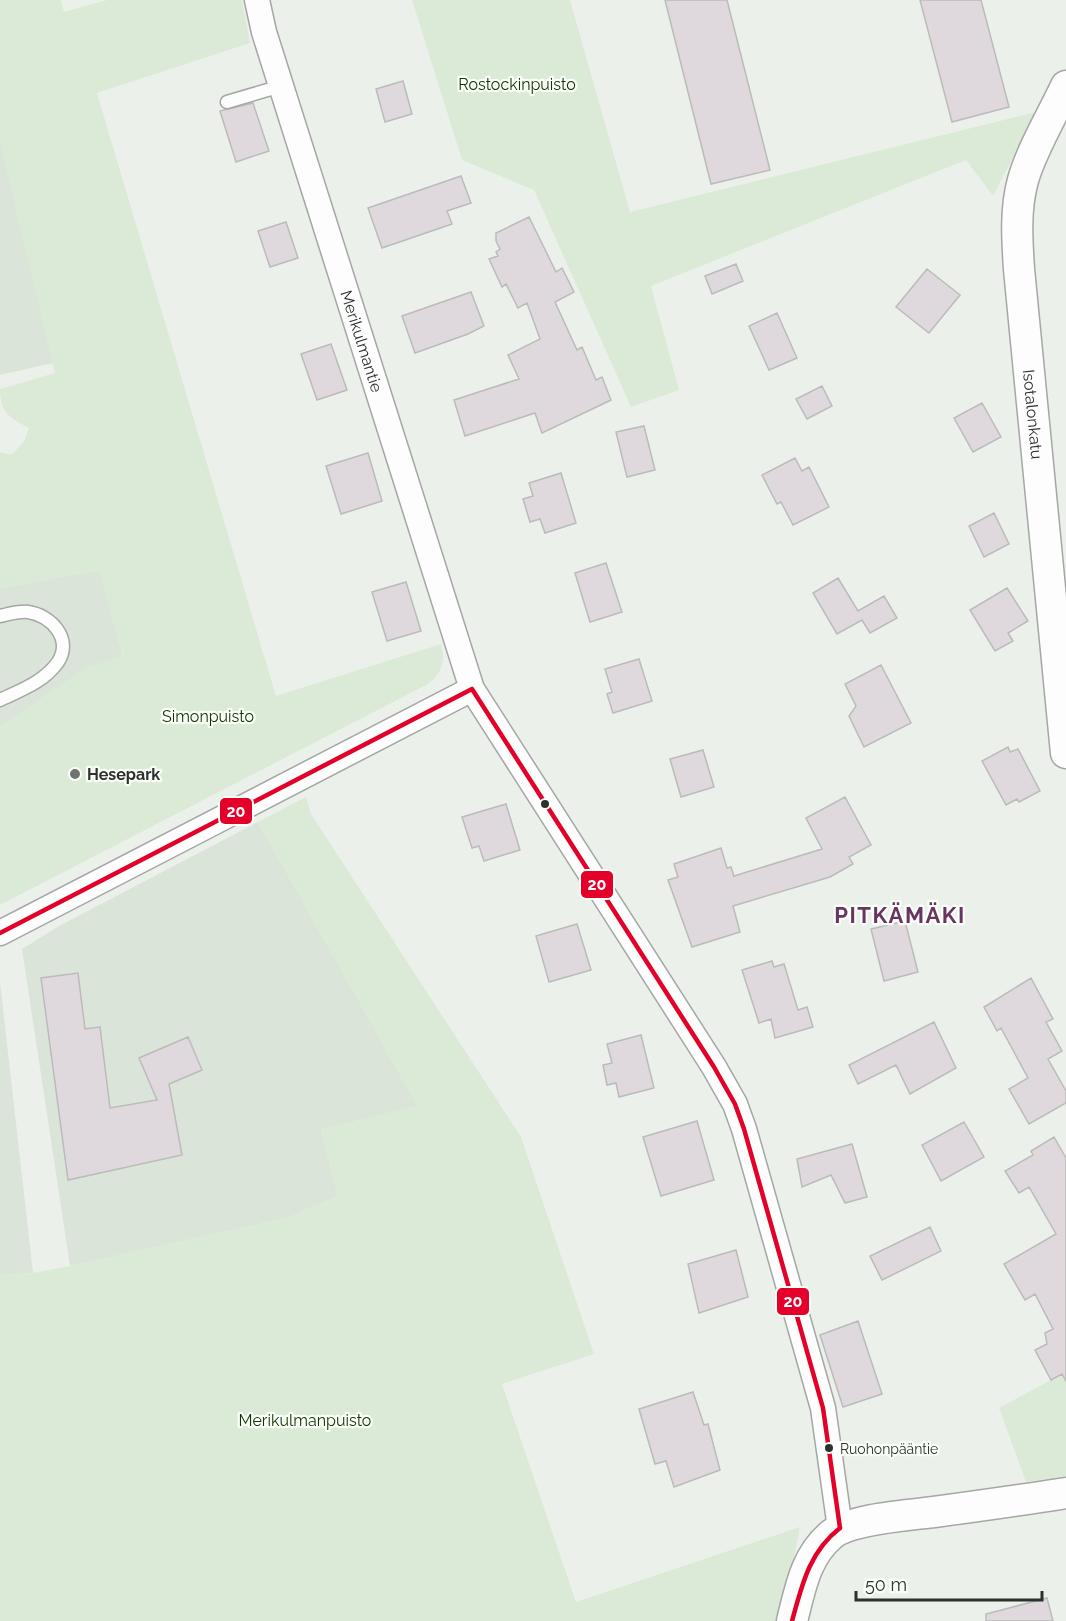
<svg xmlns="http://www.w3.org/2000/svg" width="1066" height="1621" viewBox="0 0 1066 1621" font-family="Raleway,sans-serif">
	<rect width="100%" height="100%" fill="#ecf0eb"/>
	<!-- built -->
	<path fill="#dbe4d8" d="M0,139L53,363L0,375Z
		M100,570L123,657L88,667L0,727V588Z
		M258,822L418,1106L321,1130L338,1196L287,1218L70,1266L22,949L59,926Z
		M0,982L33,1273L1,1275H0Z"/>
	<!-- green -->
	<path fill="#dbead6" d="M0,0H61L64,12L107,0H242L250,43L97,93L276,696L441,644C446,661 442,673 428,684L0,905V727L88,667L123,656L100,570L0,588V452L11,455L24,442L29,428C10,418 0,413 0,389L55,373L0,139Z
		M412,0H570L630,212L1036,112L993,196L966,160L651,286L679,390L631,407L534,190L462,160Z
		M306,797L311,814L521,1137L594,1354L502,1384L576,1602L800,1527L790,1578L778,1621H0V1275L33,1273L70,1266L287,1218L338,1196L321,1130L417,1106L258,822Z
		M1066,1372V1476L1026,1482L999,1408Z"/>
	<!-- building -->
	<path fill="#dfd9dd" stroke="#babbba" stroke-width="1.5" d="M665,0H727L770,170L711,184Z
		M920,0H981L1009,107L952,122Z
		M403,81L412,114L385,122L376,89Z
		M253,103L269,151L236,162L220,111Z
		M461,176L471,203L447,211L452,224L382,248L368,208Z
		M529,217L556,272L562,268L574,292L555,302L577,350L582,347L596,380L602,377L611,400L542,433L535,413L465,436L454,400L519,379L508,355L540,339L527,303L518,308L506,284L502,287L489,259L498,256L496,252L500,249L496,241V233Z
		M286,222L298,258L270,267L258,231Z
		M736,264L743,281L712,294L705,276Z
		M927,269L960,295L929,333L896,307Z
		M471,292L484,326L468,334L415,353L402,316Z
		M777,313L797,358L769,370L749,326Z
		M331,344L347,390L317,400L301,354Z
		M822,386L832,406L807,419L796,399Z
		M982,403L1001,437L973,452L954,418Z
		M644,426L655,470L627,477L616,432Z
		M368,453L382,501L341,514L326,466Z
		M795,458L802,471L809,467L829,507L793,525L781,502L777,504L762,475Z
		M561,473L576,523L545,533L540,519L530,522L523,499L533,496L529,483Z
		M994,513L1009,544L984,557L969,526Z
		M606,563L622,612L590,622L575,573Z
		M838,578L858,611L884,596L897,618L870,633L862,620L837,634L813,593Z
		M406,582L421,631L387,641L372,592Z
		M1007,588L1028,621L1008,633L1013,641L995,651L970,610Z
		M639,659L652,701L613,713L607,694L612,692L605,669Z
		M881,665L911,723L864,747L849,716L856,706L845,684Z
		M1008,747L1010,752L1018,749L1040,791L1019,802L1017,799L1006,805L982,761Z
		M703,750L714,787L681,797L670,759Z
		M845,797L871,845L849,857L853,864L830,877L733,906L740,932L692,947L668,880L678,877L674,864L721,848L727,868L731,867L734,876L822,849L806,818Z
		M506,804L520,850L484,861L479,846L472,848L462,817Z
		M905,921L918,972L884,981L871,929Z
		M577,924L591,970L549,982L536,936Z
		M772,961L774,967L784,964L798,1010L807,1007L813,1027L775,1038L771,1019L759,1023L742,970Z
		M78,973L85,1029L100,1027L110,1108L157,1100L139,1058L188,1037L202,1070L169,1084L182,1155L68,1180L41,978Z
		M1031,978L1053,1019L1046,1022L1062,1051L1048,1059L1066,1091V1103L1029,1124L1009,1089L1028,1078L1001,1028L997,1031L984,1007Z
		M934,1022L956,1068L910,1094L896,1065L858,1084L849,1065Z
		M641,1035L654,1088L619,1097L616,1083L607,1085L603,1065L612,1063L607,1044Z
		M697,1121L714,1180L661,1196L643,1137Z
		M964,1122L984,1157L941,1181L922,1145Z
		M1054,1137L1066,1158V1381L1062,1374L1051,1380L1035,1350L1047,1344L1045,1333L1053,1329L1035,1294L1025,1300L1004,1264L1056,1234L1029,1187L1019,1193L1005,1171L1033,1155L1031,1151Z
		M852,1144L867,1197L845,1203L831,1175L802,1187L797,1159Z
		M930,1227L941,1251L882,1280L870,1256Z
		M736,1250L748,1297L699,1313L688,1264Z
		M858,1321L882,1394L843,1407L820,1335Z
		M693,1392L704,1425L708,1424L720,1470L674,1487L666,1461L655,1464L639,1409Z
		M1047,1598L1053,1621H986V1614Z"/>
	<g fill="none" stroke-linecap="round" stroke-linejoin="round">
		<!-- service casing -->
		<g stroke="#a4a7a3" stroke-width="15">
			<path id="service" d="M227,102L281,86
				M0,616C9,614 19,611 28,612C51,615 73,639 58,662C44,682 21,690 0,700"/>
		</g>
		<!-- minor casing -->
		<g stroke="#a4a7a3" stroke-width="27">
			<g id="minor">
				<path id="s1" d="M257,0L264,32L472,689L714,1067L735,1104L744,1129L823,1408L840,1528"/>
				<path d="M0,933L472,689"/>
			</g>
		</g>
		<!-- tertiary casing -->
		<g stroke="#a4a7a3" stroke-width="33">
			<g id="tertiary">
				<path id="s2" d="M1066,86C1053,114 1031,151 1023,180C1015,209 1017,239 1019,269L1066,753"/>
				<path d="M792,1621C800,1590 805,1557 831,1535C849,1519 909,1515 934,1512C978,1506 1022,1500 1066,1493"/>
			</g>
		</g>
		<!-- service -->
		<use href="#service" stroke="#fcfdfc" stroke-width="12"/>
		<!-- minor -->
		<use href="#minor" stroke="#fcfdfc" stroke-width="24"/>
		<!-- tertiary -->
		<use href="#tertiary" stroke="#fcfdfc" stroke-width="30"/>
		<!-- bus-1 casing -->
		<g stroke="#fbfffa" stroke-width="9">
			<path id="bus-1" d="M472,689L714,1067L735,1104L744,1129L823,1408L840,1528
				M0,933L472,689
				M792,1621C802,1585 809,1552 840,1528"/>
		</g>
		<!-- bus-1 -->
		<use href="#bus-1" stroke="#e4002b" stroke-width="4.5"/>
	</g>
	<!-- markers -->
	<circle fill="#70746f" stroke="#fbfffa" stroke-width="2" cx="75" cy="774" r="6"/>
	<g fill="#2d312c" stroke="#fbfffa" stroke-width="2">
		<circle cx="545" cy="804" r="5"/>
		<circle cx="829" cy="1448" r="5"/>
	</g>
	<g text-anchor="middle" stroke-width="4.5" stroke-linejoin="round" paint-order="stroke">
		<!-- bus labels -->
		<g font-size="14" fill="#2d312c" stroke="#fbfffa" text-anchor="start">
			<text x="840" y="1454">Ruohonpääntie</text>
		</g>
		<!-- park labels -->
		<g font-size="16" fill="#133402" stroke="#fbfffa">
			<text x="517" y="90">Rostockinpuisto</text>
			<text x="208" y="722">Simonpuisto</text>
			<text x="305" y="1426">Merikulmanpuisto</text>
		</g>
		<!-- street labels -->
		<g font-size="16" fill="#2d312c" stroke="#fbfffa">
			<text dy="6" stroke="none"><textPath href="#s1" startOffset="357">Merikulmantie</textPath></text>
			<text dy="6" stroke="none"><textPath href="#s2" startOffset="339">Isotalonkatu</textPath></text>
		</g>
		<!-- poi labels -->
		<g font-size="16" font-weight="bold" fill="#2d312c" stroke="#fbfffa" text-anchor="start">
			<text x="87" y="780">Hesepark</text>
		</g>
		<!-- district labels -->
		<g font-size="22" font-weight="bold" letter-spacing="1.5" fill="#6a3462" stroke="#fbfffa">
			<text x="900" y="923">PITKÄMÄKI</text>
		</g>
	</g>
	<g stroke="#fbfffa" stroke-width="2">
		<rect x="219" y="797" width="34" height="28" rx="6" fill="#e4002b"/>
		<rect x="580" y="870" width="34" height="29" rx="6" fill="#e4002b"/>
		<rect x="776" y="1287" width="34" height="29" rx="6" fill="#e4002b"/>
	</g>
	<g font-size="16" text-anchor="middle" font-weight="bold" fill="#fff">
		<text x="236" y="817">20</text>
		<text x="597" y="890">20</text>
		<text x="793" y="1307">20</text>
	</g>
	<!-- scale -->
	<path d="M856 1591v9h186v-9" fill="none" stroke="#2d312c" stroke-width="3"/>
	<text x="865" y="1591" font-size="18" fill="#2d312c" stroke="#fbfffa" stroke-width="4.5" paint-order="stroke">50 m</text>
</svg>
